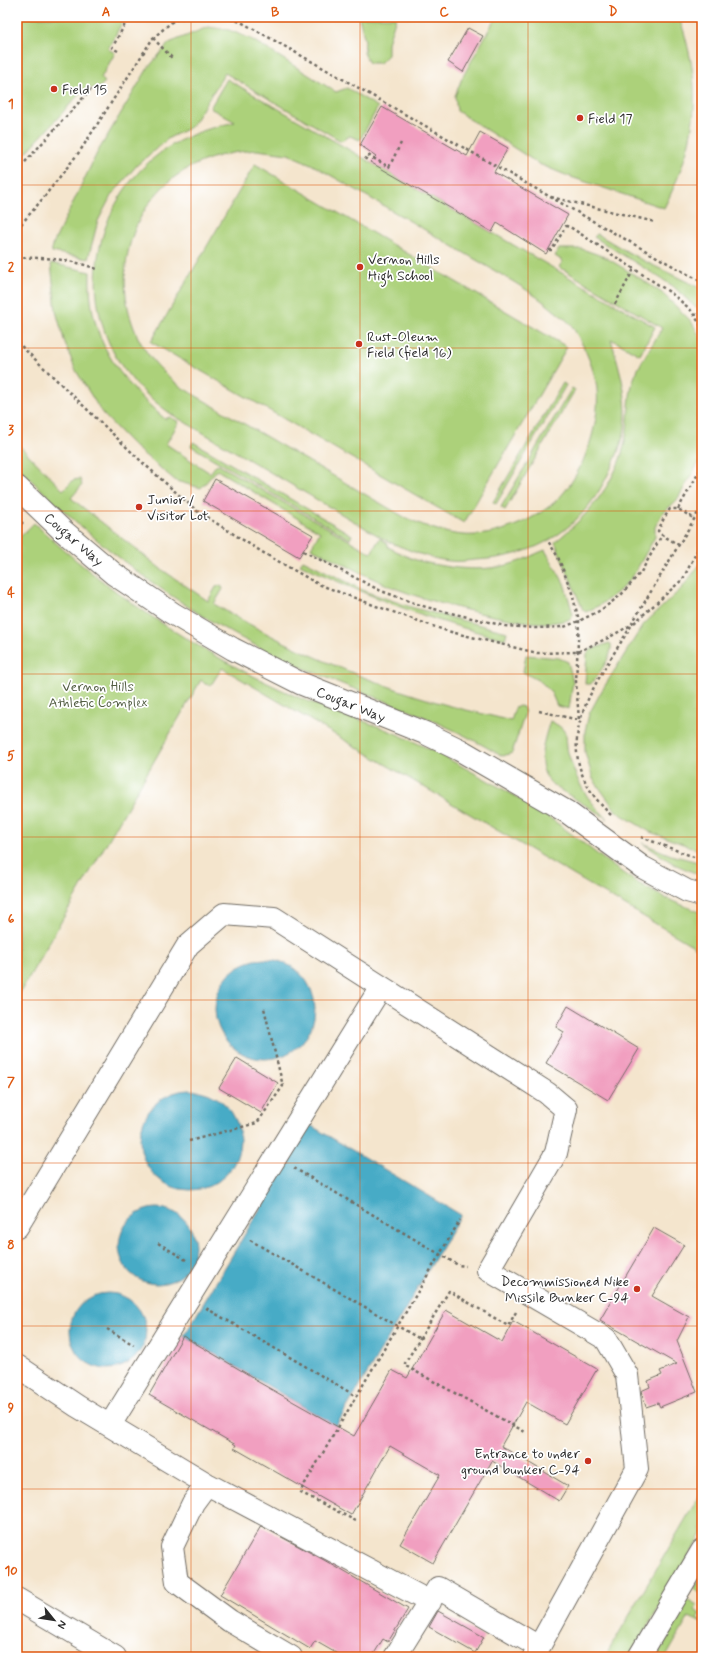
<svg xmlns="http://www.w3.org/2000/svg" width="719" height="1674" viewBox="0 0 719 1674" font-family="Mynerve,sans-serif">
	<rect width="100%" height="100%" fill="#fff"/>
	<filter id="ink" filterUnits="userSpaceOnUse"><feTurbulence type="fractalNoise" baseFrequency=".025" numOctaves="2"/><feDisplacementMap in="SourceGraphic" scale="8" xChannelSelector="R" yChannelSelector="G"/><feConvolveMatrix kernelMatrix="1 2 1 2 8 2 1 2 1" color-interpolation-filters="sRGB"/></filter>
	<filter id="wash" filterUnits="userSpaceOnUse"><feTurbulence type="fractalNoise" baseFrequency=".012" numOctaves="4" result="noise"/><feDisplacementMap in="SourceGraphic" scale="16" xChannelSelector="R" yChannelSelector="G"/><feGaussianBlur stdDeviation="0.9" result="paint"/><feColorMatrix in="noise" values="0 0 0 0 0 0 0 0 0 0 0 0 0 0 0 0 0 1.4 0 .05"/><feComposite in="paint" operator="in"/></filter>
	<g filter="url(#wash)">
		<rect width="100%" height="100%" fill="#f4e5cd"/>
		<!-- green -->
		<path fill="#acd17a" stroke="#6c7e52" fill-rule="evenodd" d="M17,17H125L108,49L115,53L101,78L105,82L100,87L83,90L17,163Z
			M359,17H396L388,43V55L380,63H369L364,53L365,41Z
			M496,17H678C684,28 686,40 689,52C702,108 690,157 664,208L568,176L539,164L457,111L455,96L462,78Z
			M208,27L229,30L251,39L336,92L347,88L378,107L360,140L350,136L341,141L225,73L191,127L169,138L137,165L111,196L98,221L88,259L52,252V246L97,153L148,68L169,43Z
			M227,79L655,327L640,355L611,339C620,371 630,400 624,434C621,445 616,458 611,468C585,527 538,558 474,560C466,561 458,562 450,561C429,559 409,550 389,542L171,414C149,398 128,379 115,355C75,282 101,188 172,145C192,133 213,127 235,122L210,108ZM257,150L288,154L311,164C367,196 422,228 478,261C505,277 532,291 556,312C561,316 567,320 571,325C582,341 592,363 596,382C603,419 584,473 558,499C538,518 504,533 477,535C451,537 427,527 404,517L181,387C161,371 143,353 134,328C113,274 130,207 179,174C203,158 229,152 257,150Z
			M255,164L567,347L464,523L151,342Z
			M597,234L640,259L702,289V300L696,308L673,286L594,237Z
			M559,249H582L605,257L638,277L662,293L691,321L702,340V457L677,500L662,514L655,527V537L633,576L618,592L600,605L586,612L583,610L555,542C589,515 619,480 626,436C629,418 628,399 633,381C639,363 653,345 662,328L559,267L563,261L555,256Z
			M51,263L90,272C87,336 117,378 165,419L170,417L179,422L166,444L210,473L217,464L371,553L380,538L388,544V547C397,551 406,557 416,560C445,568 481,573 511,564C523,561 534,554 545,550L564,583L573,614L571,619C545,627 519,621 493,616C457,608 419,599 385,584C360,573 336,560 311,548L320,532L217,470L201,488L176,481L135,447L102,413L75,369L64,340L56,311Z
			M563,383L566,385L496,504L493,502Z
			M572,388L575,390L505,510L501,507Z
			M193,442L352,535L350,539L191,446Z
			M17,443L63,490L73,480L80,479L82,485L71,498L161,569L208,601L216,587L221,585L223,589L214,604C286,647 365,682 447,705C468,711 490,715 511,721L515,708L519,706L523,707L525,713L512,753L503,756L498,754C429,712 350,691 277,656C179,610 93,543 17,466Z
			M34,523C106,591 192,648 282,690C318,707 356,717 392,732C421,744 449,759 476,774C500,787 524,801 547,816C582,840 614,871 652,891C667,900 685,906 702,913V951L222,668L211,685L205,684L201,680L17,998V537L19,538Z
			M702,559V851L650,832L617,812L593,779L585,752V731L589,714L601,692L643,625L682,588L698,567Z
			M303,560L367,592L414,608L507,632L505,639C433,622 367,596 300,564Z
			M609,643L611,644C613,657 598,674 591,684H585L587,654L590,650Z
			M526,655L559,658L568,662L573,681L569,709L557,706L551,692L541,682L523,672Z
			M550,721C573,732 563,737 569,756C572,765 575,774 579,782C586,797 596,808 608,819L554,786C534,769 543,743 550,721Z
			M642,843L671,855L702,863V876L674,864Z
			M702,1491V1534L630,1657H605Z
			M702,1575V1594L694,1589Z
			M687,1600L697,1606L695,1610L700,1614L697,1618L702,1621V1623L689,1617L666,1657H656Z"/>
		<!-- water -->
		<path fill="#47abc6" stroke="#396b78" d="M215 1009a50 50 0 1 1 100 0a50 50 0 1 1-100 0Z
			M140 1140a50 50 0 1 1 100 0a50 50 0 1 1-100 0Z
			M310,1125L461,1215L336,1426L184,1336Z
			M119 1246a38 38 0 1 1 76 0a38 38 0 1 1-76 0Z
			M70 1331a38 38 0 1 1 76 0a38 38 0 1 1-76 0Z"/>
		<g id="blocks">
			<!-- building -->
			<path fill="#f19fc0" d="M468,28L483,36L463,72L448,62Z
				M382,107L467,156L480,132L508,148L494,172L568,215L546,254L497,223L492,232L370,162L376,156L360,145Z
				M215,479L313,535L299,557L203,501Z
				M568,1006L639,1049L608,1100L546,1063L564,1032L556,1027Z
				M237,1058L278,1083L261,1113L219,1088Z
				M654,1228L684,1245L652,1296L689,1317L677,1341L697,1392L660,1407L658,1403L646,1407L641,1391L650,1387L648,1381L662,1375L660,1371L677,1364L600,1320Z
				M446,1310L502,1342L513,1321L597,1369L565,1424L526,1402L501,1446L568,1486L559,1501L492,1461L433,1563L400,1544L440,1475L390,1446L351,1515L234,1448L236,1445L149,1395L183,1336L254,1378L253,1379L354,1436L392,1370L407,1378Z
				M261,1526L324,1560L408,1609L388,1642L383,1639L372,1657H343L315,1641L310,1649L220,1595Z
				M438,1611L484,1637L475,1653L429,1627Z"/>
		</g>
	</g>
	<g filter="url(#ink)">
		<use href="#blocks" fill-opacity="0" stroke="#716c64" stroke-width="1"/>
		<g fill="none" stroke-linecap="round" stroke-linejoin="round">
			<!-- minor casing -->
			<g stroke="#716c64" stroke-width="24">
				<path id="minor" d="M17,487L62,530L114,574L172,613L233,649L300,683L425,733L460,750L567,812L642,867L687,891L702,895
					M17,1227L188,945L224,914L274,918L547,1093L566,1109L556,1153L488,1270L606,1339L627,1375L637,1469L539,1647
					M17,1366L77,1406L207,1484L430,1602
					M110,1425L381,987
					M207,1484L193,1503L172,1547L177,1582L230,1621L291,1657
					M17,1599L115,1657
					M395,1657L438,1588L539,1647L534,1657
					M639,1657L702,1551"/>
			</g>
			<!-- path -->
			<path stroke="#716c64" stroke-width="2.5" stroke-dasharray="3 3" stroke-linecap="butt" d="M225,17L241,22C396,108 548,197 702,282
				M153,38L173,59
				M118,51L112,48L129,17
				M365,160L368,155L389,167L401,143
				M17,171L91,89
				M551,197L655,222
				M17,229L40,202L80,151L153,38L174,20L186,17
				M549,250H552L566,226L570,227L671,293L690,309L702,327
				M17,258C45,257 70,259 97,269
				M615,304L634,269
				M694,315L702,314
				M17,342L143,463L197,511L262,552L318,584L376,606L447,631L537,653L577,652L608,638L631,625L702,506
				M678,509L702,467
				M17,528L23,522
				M679,545L662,535L658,531L664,518L670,509H678L695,519
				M303,551L381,591L426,607L505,626L536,628L564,627L579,621L601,610L621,595L641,572L662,535
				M634,623L683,579L702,541
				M539,711L579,720L576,682L579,621L572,593L558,557L548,541
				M611,815C542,749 592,690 631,626
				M641,837L702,860
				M189,1141L257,1123L283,1086L264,1008
				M294,1168L458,1265L466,1266
				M250,1240L420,1339
				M158,1243L186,1260
				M206,1308L356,1396
				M516,1312L508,1326L449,1291L404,1365L527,1433
				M107,1329L134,1345
				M356,1521L300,1492L460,1220"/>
			<!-- minor -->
			<use href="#minor" stroke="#fff" stroke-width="22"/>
		</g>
	</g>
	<!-- grid -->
	<path fill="none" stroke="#df570e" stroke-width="1" stroke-opacity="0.55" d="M191,17V1657M360,17V1657M528,17V1657M17,185H702M17,348H702M17,511H702M17,674H702M17,837H702M17,1000H702M17,1163H702M17,1326H702M17,1489H702"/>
	<!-- markers -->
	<g fill="#c8321e" stroke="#fff" stroke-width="1.5">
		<circle cx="54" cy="89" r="4"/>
		<circle cx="580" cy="118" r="4"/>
		<circle cx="360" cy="267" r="4"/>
		<circle cx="359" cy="344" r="4"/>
		<circle cx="139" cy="507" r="4"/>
		<circle cx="637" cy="1289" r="4"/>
		<circle cx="588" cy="1461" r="4"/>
	</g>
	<g text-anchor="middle" stroke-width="3.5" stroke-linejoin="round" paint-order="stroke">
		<!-- poi labels -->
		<g font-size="14" fill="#2b2b2b" stroke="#fff" text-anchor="start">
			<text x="62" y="94">Field 15</text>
			<text x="588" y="123">Field 17</text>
			<text x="368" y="264">Vernon Hills<tspan x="368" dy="16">High School</tspan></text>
			<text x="367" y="341">Rust-Oleum<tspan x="367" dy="16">Field (field 16)</tspan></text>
			<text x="147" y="504">Junior /<tspan x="147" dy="16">Visitor Lot</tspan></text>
			<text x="629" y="1286" text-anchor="end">Decommissioned Nike<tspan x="629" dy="16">Missile Bunker C-94</tspan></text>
			<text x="580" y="1458" text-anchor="end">Entrance to under<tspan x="580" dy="16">ground bunker C-94</tspan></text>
		</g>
		<!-- street labels -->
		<g font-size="14" fill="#2b2b2b" stroke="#fff">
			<text transform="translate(74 539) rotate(41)" y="5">Cougar Way</text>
			<text transform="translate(351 704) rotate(22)" y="5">Cougar Way</text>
		</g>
		<!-- park labels -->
		<g font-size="14" fill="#525d43" stroke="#fff">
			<text x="98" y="691">Vernon Hills<tspan x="98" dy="16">Athletic Complex</tspan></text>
		</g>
	</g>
	<!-- margin -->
	<rect width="719" height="1674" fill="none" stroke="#fff" stroke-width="44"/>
	<!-- north arrow -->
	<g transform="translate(54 1620) rotate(120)" stroke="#ffffff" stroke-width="3" paint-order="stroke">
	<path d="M0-3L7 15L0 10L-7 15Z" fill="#2b2b2b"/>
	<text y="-6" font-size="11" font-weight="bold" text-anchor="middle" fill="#2b2b2b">N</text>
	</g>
	<rect x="22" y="22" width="675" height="1630" fill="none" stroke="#df570e" stroke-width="1.5"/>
	<g font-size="13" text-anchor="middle" font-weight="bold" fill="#df570e">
		<text x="106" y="16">A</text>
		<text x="275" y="16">B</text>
		<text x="444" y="16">C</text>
		<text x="613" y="16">D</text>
		<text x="11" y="108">1</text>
		<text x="11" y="271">2</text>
		<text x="11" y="434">3</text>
		<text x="11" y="597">4</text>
		<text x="11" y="760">5</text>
		<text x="11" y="923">6</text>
		<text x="11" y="1086">7</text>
		<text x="11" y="1249">8</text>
		<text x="11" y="1412">9</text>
		<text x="11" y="1575">10</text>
	</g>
</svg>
